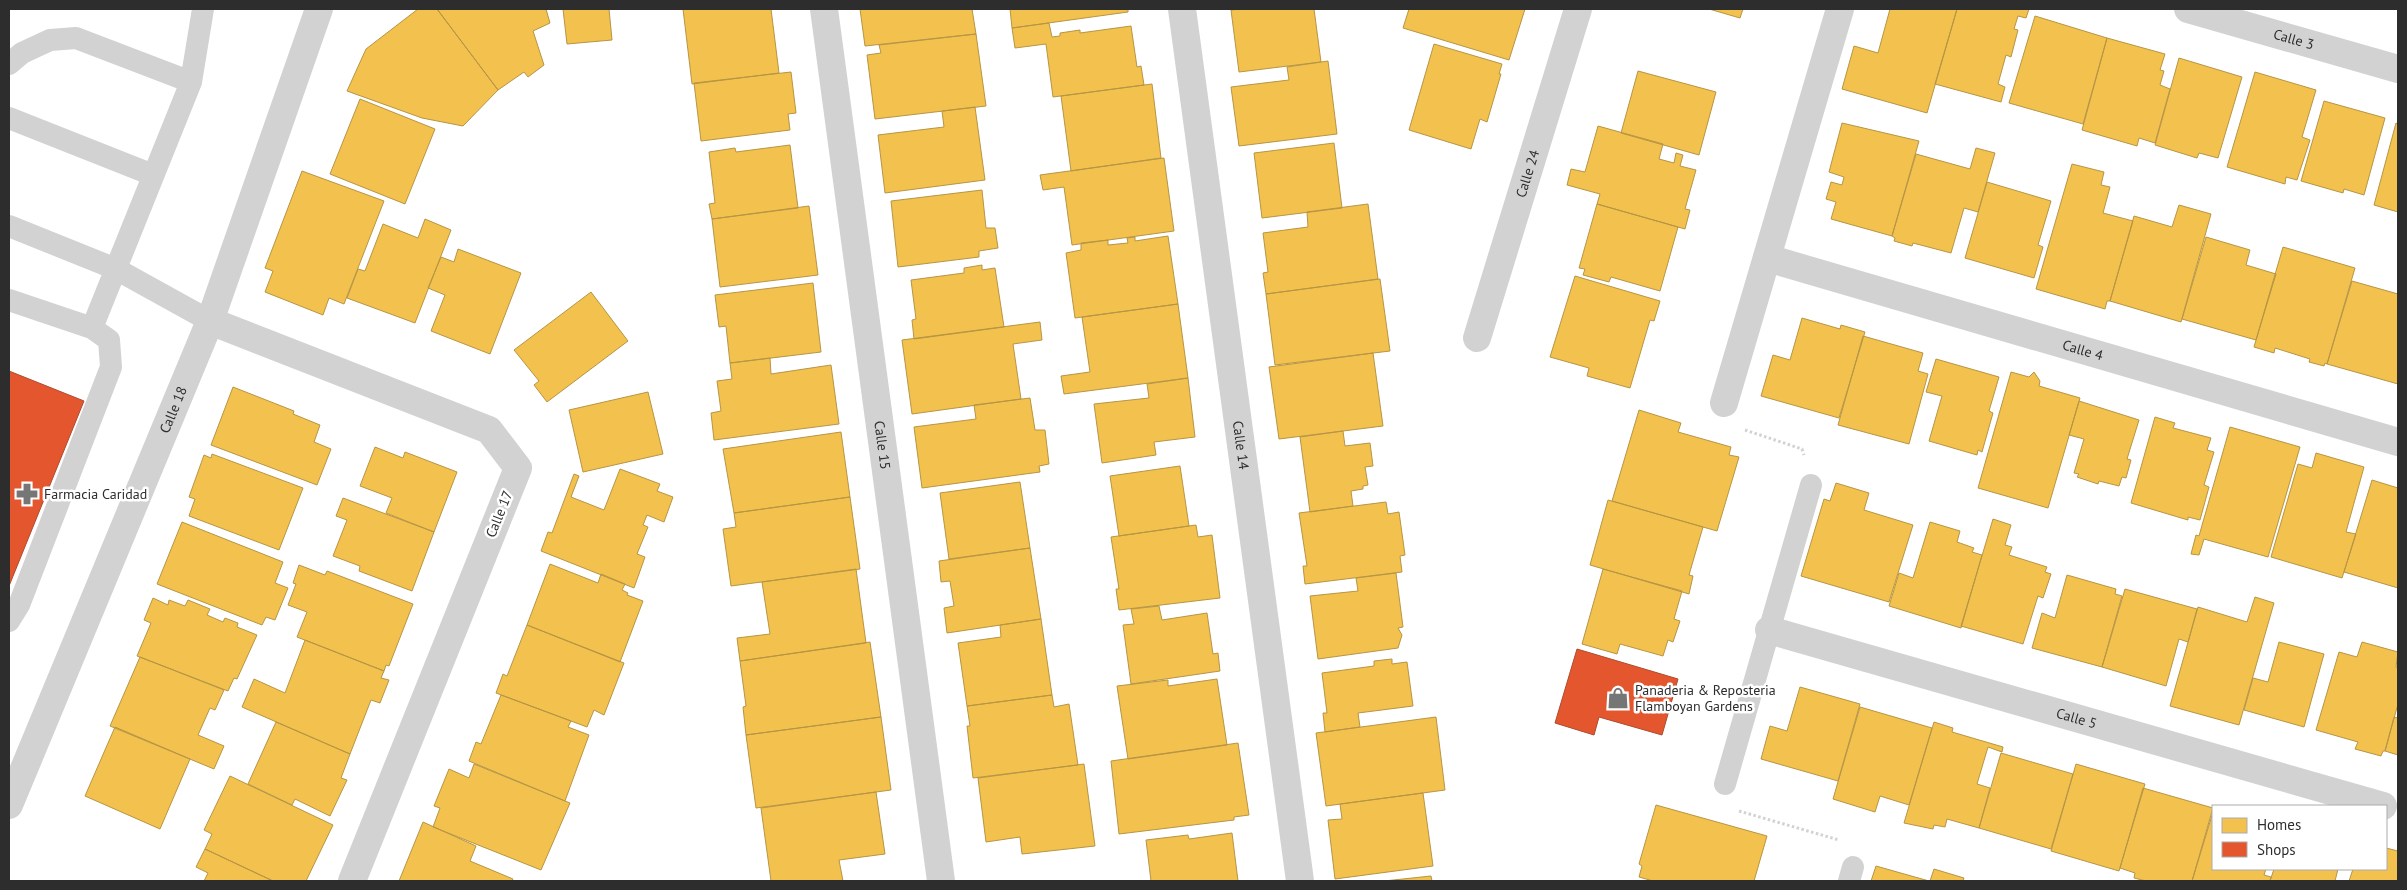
<svg xmlns="http://www.w3.org/2000/svg" width="2407" height="890" viewBox="0 0 2407 890" font-family="'PT Sans',sans-serif">
	<rect width="100%" height="100%" fill="#fff"/>
	<!-- homes -->
	<path fill="#f2c14e" stroke="#b79544" d="M418,9H437L498,90L463,126L422,118L347,91L366,49Z
		M437,9H546L550,23L533,31L544,65L528,77L524,72L498,90Z
		M563,9H609L612,40L567,44Z
		M683,9H771L779,73L692,84Z
		M860,9H972L976,34L865,46Z
		M1010,9H1128V12L1012,28Z
		M1241,9H1314L1321,62L1239,72L1231,10Z
		M1409,9H1525L1509,60L1403,28Z
		M1709,9H1743L1740,18Z
		M1890,9H1957L1927,113L1842,89L1854,46L1878,53Z
		M1957,9H2029L2026,18L2018,16L2014,29L2018,30L2011,57L2006,55L1998,84L2005,87L2001,102L1935,84Z
		M2035,16L2107,38L2083,124L2009,103Z
		M1049,23L1052,37L1060,36V33L1080,30V33L1131,26L1137,67L1141,66L1144,85L1053,97L1046,44L1015,48L1012,28Z
		M976,34L986,106L875,119L867,55L881,53L879,45Z
		M2107,38L2165,54L2160,70L2164,71L2160,85L2170,89L2155,143L2139,138L2137,146L2082,130Z
		M1434,44L1502,64L1499,74H1501L1487,122L1480,119L1471,149L1409,130Z
		M2179,58L2242,77L2218,158L2199,153L2197,158L2155,145Z
		M1328,61L1337,134L1239,146L1231,87L1289,80L1287,67Z
		M1638,71L1716,92L1699,155L1621,133Z
		M791,72L796,113L788,114L790,130L701,141L694,83Z
		M2255,72L2316,90L2302,137L2310,140L2297,180L2286,177L2285,184L2227,167Z
		M1152,84L1161,158L1071,171L1061,96Z
		M360,99L435,129L405,204L330,174Z
		M2324,101L2385,118L2364,195L2344,189L2343,193L2301,181Z
		M975,107L985,180L885,193L878,135L944,127L942,111Z
		M1842,123L1919,141L1892,236L1831,219L1836,202L1826,199L1831,182L1842,185L1844,177L1829,172Z
		M2396,123L2398,124V212L2374,205Z
		M1598,126L1663,144L1659,159L1674,163L1676,153L1683,155L1680,166L1696,170L1685,209L1690,210L1685,229L1597,204L1600,194L1567,185L1571,169L1585,172Z
		M1334,143L1342,208L1262,218L1254,153Z
		M790,145L798,208L712,219L709,204L715,203L709,152L735,148L736,152Z
		M1976,148L1995,153L1978,212L1964,208L1951,253L1913,243L1912,246L1894,241L1895,238L1892,236L1916,154L1970,169Z
		M1164,158L1174,231L1072,245L1064,187L1043,190L1040,175Z
		M2072,164L2104,172L2101,185L2110,187L2103,213L2133,221L2110,301H2107L2105,309L2036,289Z
		M302,171L384,201L344,304L329,298L323,315L265,292L273,271L265,268Z
		M1987,182L2051,201L2038,245L2043,247L2034,278L1965,258Z
		M982,190L986,228H995L998,248L979,251V257L898,267L891,201Z
		M1368,204L1378,279L1266,294L1263,273L1268,272L1263,233L1308,227L1307,212Z
		M1597,204L1678,227L1660,291L1611,277L1609,282L1583,275L1585,269L1579,268Z
		M2179,205L2211,214L2181,322L2110,301L2134,216L2172,227Z
		M809,206L818,275L720,287L712,219Z
		M425,219L451,230L415,323L347,298L358,269L365,271L383,224L418,238Z
		M1168,236L1178,304L1075,318L1066,253L1081,250V243L1108,240V245L1128,243L1127,238L1135,237V241Z
		M2206,237L2250,250L2246,265L2276,274L2256,340L2182,319Z
		M2283,247L2355,268L2327,364L2325,363L2324,366L2309,362L2310,359L2275,348L2274,353L2254,347Z
		M458,249L521,273L490,354L431,331L445,295L428,288L441,257L454,262Z
		M982,265V270L995,268L1004,327L914,339L912,320L916,319L911,280L964,273V268Z
		M1575,276L1660,301L1654,321L1650,320L1630,388L1587,376L1589,368L1550,357Z
		M1380,279L1390,351L1275,365L1266,294Z
		M2352,281L2398,294V384L2327,364Z
		M813,283L821,352L730,363L726,326L719,327L715,295Z
		M591,292L628,341L547,402L534,385L539,381L514,350Z
		M1178,304L1188,378L1064,394L1061,376L1090,372L1082,317Z
		M1802,318L1840,329L1841,325L1865,332L1839,418L1761,396L1773,355L1790,360Z
		M1040,322L1042,340L1013,344L1021,399L912,414L902,340Z
		M1863,336L1923,353L1918,371L1928,374L1909,444L1838,425Z
		M1373,353L1383,426L1279,439L1269,367Z
		M770,358L771,374L831,365L839,424L714,440L711,413L721,411L717,381L732,379L730,363Z
		M1936,359L1999,377L1989,411L1993,413L1982,452L1978,450L1977,455L1929,441L1942,396L1926,392Z
		M2011,372L2029,377L2034,372L2040,381L2039,386L2080,398L2048,508L1978,488Z
		M1188,378L1195,437L1154,442L1156,455L1102,463L1094,404L1149,398L1147,384Z
		M233,387L294,411L293,414L320,425L314,442L331,449L317,485L211,445Z
		M648,392L663,454L583,472L569,410Z
		M1030,398L1035,430H1045L1049,464L1039,466L1040,472L922,488L914,427L976,419L974,405Z
		M2079,401L2139,420L2127,459L2131,460L2126,478L2122,477L2119,486L2099,481L2098,484L2077,477L2079,474L2074,473L2084,439L2069,435Z
		M1639,410L1681,423L1678,432L1731,447L1729,455L1739,457L1717,531L1612,501Z
		M2155,417L2175,423L2173,428L2211,438L2207,450L2214,452L2204,485L2209,487L2200,520L2188,517V520L2131,503Z
		M2230,427L2300,447L2268,557L2204,539L2199,555L2191,554L2196,535L2199,536Z
		M1343,431L1345,446L1370,443L1373,466L1365,467L1368,485L1363,486V489L1351,491L1353,506L1310,512L1300,437Z
		M841,432L850,497L734,513L723,449Z
		M375,447L403,458L405,452L457,472L434,532L386,513L392,498L360,486Z
		M2316,453L2364,467L2346,532L2356,534L2342,578L2271,557L2298,464L2312,468Z
		M212,454L303,488L279,550L189,516L195,499L189,497L204,455L211,458Z
		M1180,466L1189,526L1119,536L1110,476Z
		M620,469L660,484L657,491L673,497L664,522L647,515L643,525L648,527L637,554L645,557L634,588L541,551L548,532L552,533L574,474L579,476L571,497L604,510Z
		M2372,480L2398,488V588L2344,572Z
		M1020,482L1030,548L949,559L940,493Z
		M1836,483L1869,493L1864,510L1913,525L1889,602L1801,576L1824,499L1830,501Z
		M850,497L860,569L731,586L723,529L736,527L734,513Z
		M343,498L434,532L412,591L359,571L360,566L333,556L347,520L336,516Z
		M1608,500L1703,527L1689,575L1693,576L1689,594L1590,565Z
		M1386,502L1388,514L1399,512L1405,555L1400,556L1402,572L1305,584L1303,566H1307L1299,513Z
		M1993,519L2011,525L2005,545L2012,547L2009,555L2047,567L2045,572L2051,574L2043,598L2038,596L2023,644L1961,626Z
		M182,522L283,562L275,583L288,588L275,620L266,617L262,625L157,584Z
		M1930,522L1960,531L1957,542L1974,548L1972,552L1982,555L1961,628L1889,606L1899,573L1913,578Z
		M1196,525L1198,537L1212,535L1220,598L1119,610L1116,589H1119L1111,537Z
		M1030,548L1041,619L947,633L944,608L954,606L950,581L941,582L939,561Z
		M550,564L598,583L601,574L625,584L622,590L628,593L627,595L643,601L620,662L527,625Z
		M299,565L325,575L327,571L413,604L389,666L386,665L384,671L297,637L307,612L288,605L296,584L293,583Z
		M856,569L866,643L740,661L737,638L770,634L762,582Z
		M1603,569L1682,591L1674,619L1680,621L1673,642L1668,640L1663,656L1620,644L1617,654L1582,644Z
		M1396,573L1403,627L1398,628L1402,635L1398,648L1318,659L1310,596L1358,591L1356,578Z
		M2067,575L2116,589L2115,594L2122,596L2102,667L2032,648L2042,613L2055,618Z
		M2125,589L2197,609L2188,642L2179,639L2166,686L2102,667Z
		M2255,597L2274,603L2239,725L2170,706L2198,607L2247,622Z
		M153,598L168,605L169,600L185,606L188,600L210,609L207,615L223,622L225,618L238,623L237,627L257,635L237,679L234,678L228,691L137,656L151,623L144,620Z
		M1159,606L1162,620L1207,613L1213,654L1218,653L1220,671L1131,684L1123,625L1134,624L1131,609Z
		M1041,619L1052,695L967,706L958,643L1001,637L1000,625Z
		M527,625L624,663L604,715L594,710L587,727L496,693L503,674L507,676Z
		M305,640L384,671L381,678L389,680L380,703L371,700L350,754L242,707L254,679L285,693Z
		M870,642L881,717L746,735L743,707L746,706L740,661Z
		M2279,642L2324,654L2304,727L2244,710L2253,678L2268,682Z
		M2362,642L2398,652L2396,667L2398,668V704L2385,751H2383L2381,756L2355,749L2358,742L2316,730L2339,652L2357,657Z
		M140,657L224,690L215,710L210,708L198,735L224,746L214,769L110,726Z
		M1392,659V664L1407,662L1413,706L1358,713L1360,727L1325,732L1323,713H1327L1322,673L1374,666V661Z
		M1217,679L1227,745L1128,759L1117,686L1168,680V686Z
		M1800,687L1860,704L1838,781L1761,759L1770,726L1787,731Z
		M501,695L571,721L568,727L589,735L565,801L469,761L476,742L481,744Z
		M1052,695L1054,707L1069,704L1078,765L973,778L967,726H970L967,706Z
		M1860,707L1932,728L1909,805L1880,796L1875,812L1833,799Z
		M881,717L891,790L756,808L746,735Z
		M1436,717L1445,790L1326,806L1316,733Z
		M2394,717L2398,718V755L2385,751Z
		M276,722L350,754L341,778L347,780L330,816L295,799L292,805L248,784Z
		M1934,722L1953,728L1952,732L2003,747L2002,752L1988,747L1977,784L1990,788L1979,828L1947,819L1945,827L1934,825L1933,829L1904,823Z
		M115,727L190,759L160,829L85,796Z
		M1238,743L1249,815L1234,817V820L1119,834L1111,761Z
		M2001,753L2073,774L2051,849L1979,828Z
		M474,764L570,803L541,870L433,827L440,808L434,806L449,769L469,778Z
		M1084,764L1095,846L1022,854L1020,837L986,842L978,778Z
		M2076,764L2145,784L2119,871L2051,851Z
		M230,776L333,825L306,881H273L205,849L212,834L204,830Z
		M2143,788L2213,808L2192,881H2146L2134,878L2135,873L2120,868Z
		M876,792L885,854L839,860L843,881H771L761,808Z
		M1423,793L1433,866L1335,879L1328,820L1342,819L1340,804Z
		M1656,805L1767,836L1754,881H1653L1639,877L1642,866L1639,864Z
		M2213,812V869H2266L2264,875L2271,877L2270,881H2192Z
		M423,822L476,846L470,861L513,879L512,881H399Z
		M1232,833L1238,881H1151L1146,840L1188,835L1189,839Z
		M2386,848L2398,851V881H2349L2353,869H2386Z
		M205,849L273,881H204L208,873L196,867Z
		M1876,866L1929,881H1871Z
		M1934,869L1964,878L1963,881H1930Z
		M2274,869H2338L2335,881H2270Z
		M1431,876L1432,881H1384Z"/>
	<!-- shops -->
	<path fill="#e4572e" stroke="#ad4a2e" d="M9,371L84,401L9,586Z
		M1577,649L1678,679L1662,735L1599,717L1594,735L1555,723Z"/>
	<g fill="none" stroke-linecap="round" stroke-linejoin="round">
		<!-- path -->
		<path stroke="#d2d2d2" stroke-width="3" stroke-dasharray="2.5 2.5" stroke-linecap="butt" d="M1745,430L1802,449L1804,455
			M1739,811L1839,840"/>
		<!-- service -->
		<path stroke="#d2d2d2" stroke-width="22" d="M9,64L22,53L50,40L76,38L191,82L92,328
			M191,82L203,9
			M9,118L153,175
			M9,226L116,269L210,321
			M9,300L92,328L109,340L111,367L19,605L9,621
			M1725,784L1811,485
			M1849,881L1853,867"/>
		<!-- minor -->
		<g stroke="#d2d2d2" stroke-width="28">
			<path id="s1" d="M824,9L941,881"/>
			<path id="s2" d="M1182,9L1300,881"/>
			<path id="s3" d="M2188,9L2398,69"/>
			<path id="s4" d="M1767,258L2398,442"/>
			<path d="M210,321L489,430L518,468L352,881"/>
			<path id="s5" d="M1477,338L1578,9"/>
			<path d="M1724,403L1840,9"/>
			<path id="s6" d="M1769,630L2383,806"/>
			<path id="s7" d="M9,805L210,321L319,9"/>
		</g>
	</g>
	<!-- icons -->
	<defs>
		<g id="pharmacy-bare" transform="scale(1.725)"><path d="M-2-6h4v4h4v4h-4v4h-4v-4h-4v-4h4Z" fill="#767676" stroke="#fff" stroke-width="2.5" paint-order="stroke"/></g>
		<g id="shop-bare" transform="scale(1.725)"><path d="M-5-2.5h2.3a2.7 3.5 0 0 1 5.4 0H5L5.5 6h-11ZM-1.5-2.5h3a1.5 2.3 0 0 0-3 0Z" fill="#767676" stroke="#fff" stroke-width="2.5" paint-order="stroke"/></g>
	</defs>
	<g fill-rule="evenodd">
		<use href="#pharmacy-bare" x="27" y="494"/>
		<use href="#shop-bare" x="1618" y="698"/>
	</g>
	<g text-anchor="middle" stroke-width="5" stroke-linejoin="round" paint-order="stroke">
		<!-- street labels -->
		<g font-size="14" fill="#2d2d2d" stroke="#fff">
			<text dy="5" stroke="none"><textPath href="#s3" startOffset="110">Calle 3</textPath></text>
			<text dy="5" stroke="none"><textPath href="#s5" startOffset="172">Calle 24</textPath></text>
			<text dy="5" stroke="none"><textPath href="#s4" startOffset="329">Calle 4</textPath></text>
			<text dy="5" stroke="none"><textPath href="#s7" startOffset="428">Calle 18</textPath></text>
			<text dy="5" stroke="none"><textPath href="#s1" startOffset="440">Calle 15</textPath></text>
			<text dy="5" stroke="none"><textPath href="#s2" startOffset="440">Calle 14</textPath></text>
			<text transform="translate(499 514) rotate(-68)" y="5">Calle 17</text>
			<text dy="5" stroke="none"><textPath href="#s6" startOffset="320">Calle 5</textPath></text>
		</g>
		<!-- poi labels -->
		<g font-size="14" fill="#2d2d2d" stroke="#fff" text-anchor="start">
			<text x="44" y="499">Farmacia Caridad</text>
			<text x="1635" y="695">Panaderia &amp; Reposteria<tspan x="1635" dy="16">Flamboyan Gardens</tspan></text>
		</g>
	</g>
	<!-- border -->
	<rect width="2407" height="890" fill="none" stroke="#2d2d2d" stroke-width="20"/>
	<!-- legend -->
	<rect x="2212" y="805" width="175" height="65" fill="#ffffff" stroke="#ababab"/>
	<rect x="2222" y="818" width="25" height="15" fill="#f2c14e" stroke="#ababab"/>
	<text x="2257" y="830" font-size="15" fill="#2d2d2d">Homes</text>
	<rect x="2222" y="842" width="25" height="15" fill="#e4572e" stroke="#ababab"/>
	<text x="2257" y="855" font-size="15" fill="#2d2d2d">Shops</text>
</svg>
